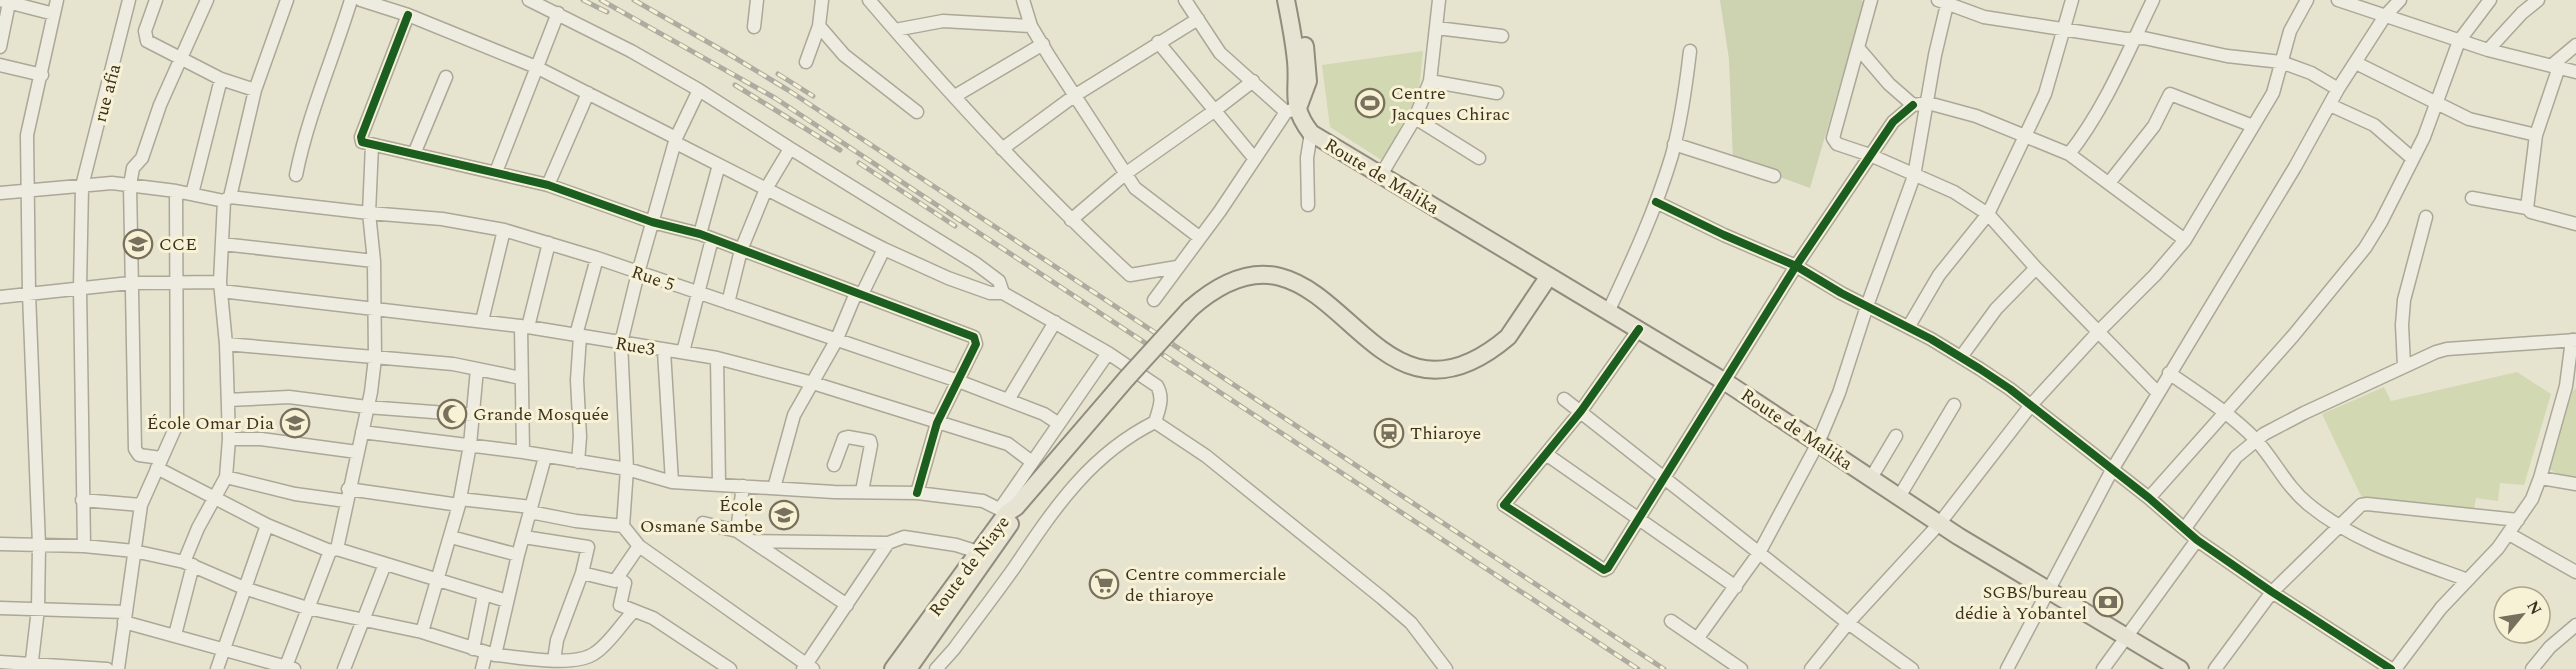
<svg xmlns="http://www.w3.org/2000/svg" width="2576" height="669" viewBox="0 0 2576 669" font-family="Spectral,serif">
	<rect width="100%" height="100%" fill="#e6e3cf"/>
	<!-- green -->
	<path fill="#d2d8b1" d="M1423,51L1419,92L1383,161L1330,127L1322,65Z
		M2517,372L2551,394L2524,485L2500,483L2498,501L2476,498L2474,509L2363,500L2322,414L2384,387L2391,401Z
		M2576,388V485L2549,469L2572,392Z"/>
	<!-- cemetery -->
	<path fill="#cdd2b0" d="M1720,0H1861L1864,2L1810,188L1733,160L1729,59Z"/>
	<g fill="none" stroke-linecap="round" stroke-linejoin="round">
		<!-- minor casing -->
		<g stroke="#aca797" stroke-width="15">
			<path id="minor" d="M0,0L54,14
				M156,0L145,31L147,41L221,79L255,90
				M361,0L408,15L536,67L676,138
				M529,0L631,51L699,90L788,147V152L766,189L741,250L728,303
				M869,0C951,96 1037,189 1130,275L1177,267
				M1023,0L1031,26L1049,56L1135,188L1199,237
				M1185,0L1220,53L1286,112
				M1871,0L1833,138L1837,144L1870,155L1954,192L1988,214L2036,268L2158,393
				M1938,0L1984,17L2126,39L2144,38L2227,56L2281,62L2311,73L2338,89
				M2338,0L2488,50L2576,72
				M408,15L361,137L362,142L548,185L652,222L700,234L974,337L976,344L937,423L917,493
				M819,26L844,55L917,112
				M754,27L757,0
				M1437,28L1502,36
				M895,30L943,21L1031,26
				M1158,42L1254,158
				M0,47L9,3
				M1859,49L1889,84L1913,105L1928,103L1976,116L2069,154L2185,240
				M2488,50L2522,13L2538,0
				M806,62L819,26L822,0
				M2356,63L2469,119L2536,135
				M0,65L42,75
				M2551,66L2576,45
				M1430,81L1497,93
				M699,90L676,138L638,273L621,343L627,469L623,526L639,546L813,669
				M955,96L1043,44
				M2330,105L2374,125L2413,159
				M1415,118L1479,158
				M676,143L884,249L948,278L990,293H1003L1108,353L1157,386C1164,398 1159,409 1155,422
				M1674,144L1774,176
				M788,147L975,263L999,281L1003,293
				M1002,149L1074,96L1198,19
				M414,154L446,77
				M2069,154C2106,107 2127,53 2153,0
				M496,172L558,13
				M296,175C308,115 333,59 351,0
				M1381,175L1415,118L1430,81L1439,0
				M2109,183L2154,126L2170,94L2253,126
				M548,185L588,93
				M0,193L112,183L176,191L224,201
				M192,194L221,79
				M230,197L369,213L442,219L504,230L597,258L958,381L1044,414L1059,424
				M2472,198L2527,208L2531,212L2576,224
				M1656,202L1724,235L1796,266L1841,293L1931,339L1980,369L2010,389L2149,498L2197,540L2272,592L2391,669
				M1308,205L1307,158L1311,133
				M2527,208L2536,135L2559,67
				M1071,220L1125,174L1214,111L1253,81
				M700,234L719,165
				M222,244L374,261
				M221,291L528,327L717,358L813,383L1008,444L1032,462
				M862,294L884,249
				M0,297L130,283L220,282
				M1154,300L1220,211L1286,112L1298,108
				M1608,312C1632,261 1656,209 1672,155C1681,121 1686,86 1690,51
				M482,321L504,230
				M521,326L523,452
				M1909,326L1939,275L1988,214L2045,94L2072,0
				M528,327L549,243
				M1639,329L1581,411L1504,505L1604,570L1608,568L1796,266L1893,122L1913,105
				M576,335L597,258
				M226,344L453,364L521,378
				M664,351L672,482
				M683,352L712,239
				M1961,357L1996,309L2036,268
				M717,358L719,484
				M2404,366L2402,325L2404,300L2426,217
				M2169,373C2199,394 2231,414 2256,440C2275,461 2286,486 2308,504C2354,542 2413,560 2468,580
				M1564,399L1848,623L1912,669
				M228,400L289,397L367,407L473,415
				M1008,400L1055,322
				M362,432L523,452L627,469L672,482L834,492L917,493L983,501L1007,513
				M229,439H261L357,452
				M1546,454L1736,587
				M161,458L139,455L135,449L130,185L133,168L142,158L160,105L207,0
				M578,462L580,437L577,380L580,336
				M834,465L844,438L848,437L870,441L871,445L862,491
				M157,468L267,525L330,551
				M226,477L295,494L346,501
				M1871,478L1896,436
				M2540,478L2576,484
				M743,486L737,531L847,605
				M774,488L794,415L836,341L856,293
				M348,489L459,505L460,499L531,507
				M1899,497L1954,405
				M2149,498L2293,336L2365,248L2381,222L2424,137L2459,41L2490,0
				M460,499L470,445L477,369
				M82,500L141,505
				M1000,509L1108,353
				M530,512L576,521L623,526
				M703,523L737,531
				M2185,528L2236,457L2264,434L2304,413L2436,352L2447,349L2576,340
				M2509,534L2576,572
				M451,537L518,555
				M524,537L588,547L582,573L557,640L554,660
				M752,541L888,543L904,537L956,545L978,552
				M0,544L84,546L134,551L184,562L244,588L307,608L422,632L495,655L518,555L545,457
				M84,546L80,288L82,186L129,0
				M337,549L507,601
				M184,562L198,528L226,477L229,439L226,344L220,282L224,201L230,197L255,90L287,0
				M582,573L615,581L639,546
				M618,578L625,583L620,605L653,618L730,669
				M0,608L125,612
				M1671,621L1741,669
				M124,622L294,669
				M422,632L459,505
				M175,635L193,565
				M1697,639L1759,553L1818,443L1839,393L1867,306L1914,176L1935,55L1948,0
				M473,649L484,595
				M495,655C520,657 574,668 595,653C610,643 621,624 633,612
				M0,662L107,669
				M31,669L38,609L39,545L29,294L27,135L57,0
				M118,669L141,505L177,424L176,191
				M217,669L267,525
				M285,669L330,551L337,549L371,392L375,358L374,261L369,213L372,145
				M344,669L385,564
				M482,669L486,653
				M803,669L888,543
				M936,669L954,649C974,622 994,596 1014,568C1054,509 1089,455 1155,422L1206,456L1382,598L1411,623L1446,669
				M1811,669L1848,623L1939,524L2031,405L2099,331L2155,275L2185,240L2273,93L2290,31L2307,0
				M2007,669L2112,470L2295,167L2338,89L2385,16L2400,0
				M2103,669L2197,540
				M2215,669L2272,592L2361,505L2367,504L2518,520
				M2395,669L2441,608L2498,548L2532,499L2540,478L2566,386L2572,340
				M2532,669L2550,647L2576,625"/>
		</g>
		<!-- major casing -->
		<g stroke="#918c7e" stroke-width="20">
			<path id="major" d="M1286,0C1290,20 1294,41 1296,61C1299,92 1289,105 1311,133L1727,383L1958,536L2180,669
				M1298,108L1308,81L1305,46
				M1190,309C1335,181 1361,462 1508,337L1549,276
				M893,669L1007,513L1016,507L1127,378
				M908,669L1010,524"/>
		</g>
		<!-- minor -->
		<use href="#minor" stroke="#eeece1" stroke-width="12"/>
		<!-- major -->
		<use href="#major" stroke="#e6e3d2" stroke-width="16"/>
		<!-- rail casing -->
		<g stroke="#aeaba0" stroke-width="5">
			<path id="rail" d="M583,0L607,12
				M601,0L775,98L1638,669
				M634,0L727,53L788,90L1664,669
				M778,74L813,96
				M735,85L840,150
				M859,163L955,226"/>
		</g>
		<!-- rail -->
		<use href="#rail" stroke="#f7f1d5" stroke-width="3" stroke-dasharray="9" stroke-linecap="butt"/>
		<!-- major-bridge casing -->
		<g stroke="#918c7e" stroke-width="20" stroke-linecap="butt">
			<path id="major-bridge" d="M1127,378L1190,309"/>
		</g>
		<!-- major-bridge -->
		<use href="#major-bridge" stroke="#e6e3d2" stroke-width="16"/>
		<!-- cycleway casing -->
		<g stroke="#f7f1d5" stroke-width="11">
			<path id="cycleway" d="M408,15L361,137L362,142L548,185L652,222L700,234L974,337L976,344L937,423L917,493
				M1656,202L1724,235L1796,266L1841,293L1931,339L1980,369L2010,389L2149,498L2197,540L2272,592L2391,669
				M1639,329L1581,411L1504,505L1604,570L1608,568L1796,266L1893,122L1913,105"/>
		</g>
		<!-- cycleway -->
		<use href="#cycleway" stroke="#1b5e20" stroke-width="8"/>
	</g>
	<!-- icons -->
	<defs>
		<g id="stadium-ring" transform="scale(1.5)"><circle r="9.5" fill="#f7f1d5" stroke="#786f5c" stroke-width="1.5"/><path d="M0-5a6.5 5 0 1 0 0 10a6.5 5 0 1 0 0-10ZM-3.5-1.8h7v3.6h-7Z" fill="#786f5c"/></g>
		<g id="school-ring" transform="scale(1.5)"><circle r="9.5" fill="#f7f1d5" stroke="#786f5c" stroke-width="1.5"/><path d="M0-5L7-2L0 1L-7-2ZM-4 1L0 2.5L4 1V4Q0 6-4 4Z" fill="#786f5c"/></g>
		<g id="mosque-ring" transform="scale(1.5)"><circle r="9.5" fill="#f7f1d5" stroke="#786f5c" stroke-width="1.5"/><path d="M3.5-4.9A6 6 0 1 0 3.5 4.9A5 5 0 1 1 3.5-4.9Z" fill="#786f5c"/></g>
		<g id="station-ring" transform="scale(1.5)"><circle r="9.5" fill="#f7f1d5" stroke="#786f5c" stroke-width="1.5"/><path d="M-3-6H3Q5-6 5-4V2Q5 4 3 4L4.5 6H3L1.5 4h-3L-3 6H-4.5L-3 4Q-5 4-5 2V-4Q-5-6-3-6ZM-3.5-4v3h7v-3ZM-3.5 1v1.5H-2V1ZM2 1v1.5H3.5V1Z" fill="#786f5c"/></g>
		<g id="supermarket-ring" transform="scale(1.5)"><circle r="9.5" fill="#f7f1d5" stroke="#786f5c" stroke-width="1.5"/><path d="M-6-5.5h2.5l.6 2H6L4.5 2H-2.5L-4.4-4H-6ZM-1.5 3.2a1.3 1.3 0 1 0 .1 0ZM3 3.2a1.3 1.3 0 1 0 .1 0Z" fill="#786f5c"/></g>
		<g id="bank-ring" transform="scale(1.5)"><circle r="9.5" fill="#f7f1d5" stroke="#786f5c" stroke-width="1.5"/><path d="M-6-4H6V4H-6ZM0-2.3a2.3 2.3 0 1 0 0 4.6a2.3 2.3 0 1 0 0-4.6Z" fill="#786f5c"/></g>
	</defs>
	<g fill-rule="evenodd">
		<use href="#stadium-ring" x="1370" y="103"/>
		<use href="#school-ring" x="138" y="244"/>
		<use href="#mosque-ring" x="452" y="414"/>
		<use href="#school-ring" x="295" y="423"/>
		<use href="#station-ring" x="1389" y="433"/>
		<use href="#school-ring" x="784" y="515"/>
		<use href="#supermarket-ring" x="1104" y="584"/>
		<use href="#bank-ring" x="2108" y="602"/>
	</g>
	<g text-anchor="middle" stroke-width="6" stroke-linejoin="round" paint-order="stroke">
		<!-- street labels -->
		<g font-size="18" fill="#3c301e" stroke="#f7f1d5">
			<text transform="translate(107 93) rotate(-75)" y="6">rue afia</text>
			<text transform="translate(1382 176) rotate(31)" y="6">Route de Malika</text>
			<text transform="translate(653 278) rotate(19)" y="6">Rue 5</text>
			<text transform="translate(635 346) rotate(10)" y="6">Rue3</text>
			<text transform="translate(1797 429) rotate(34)" y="6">Route de Malika</text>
			<text transform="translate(969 566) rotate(-53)" y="6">Route de Niaye</text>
		</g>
		<!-- poi labels -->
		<g font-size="18" fill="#3c301e" stroke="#f7f1d5" text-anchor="start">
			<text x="1391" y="99">Centre<tspan x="1391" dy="21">Jacques Chirac</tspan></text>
			<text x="159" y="250">CCE</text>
			<text x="473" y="420">Grande Mosquée</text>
			<text x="274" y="429" text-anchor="end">École Omar Dia</text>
			<text x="1410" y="439">Thiaroye</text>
			<text x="763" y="511" text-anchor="end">École<tspan x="763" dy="21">Osmane Sambe</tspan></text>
			<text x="1125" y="580">Centre commerciale<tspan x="1125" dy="21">de thiaroye</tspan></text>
			<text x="2087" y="598" text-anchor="end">SGBS/bureau<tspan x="2087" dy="21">dédie à Yobantel</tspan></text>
		</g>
	</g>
	<!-- north arrow -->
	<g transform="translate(2522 615) rotate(60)"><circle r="28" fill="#f7f1d5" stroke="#aca48c" stroke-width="1.5"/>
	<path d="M0-4.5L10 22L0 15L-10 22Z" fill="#786f5c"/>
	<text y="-9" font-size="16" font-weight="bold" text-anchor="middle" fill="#3c301e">N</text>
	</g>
</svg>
